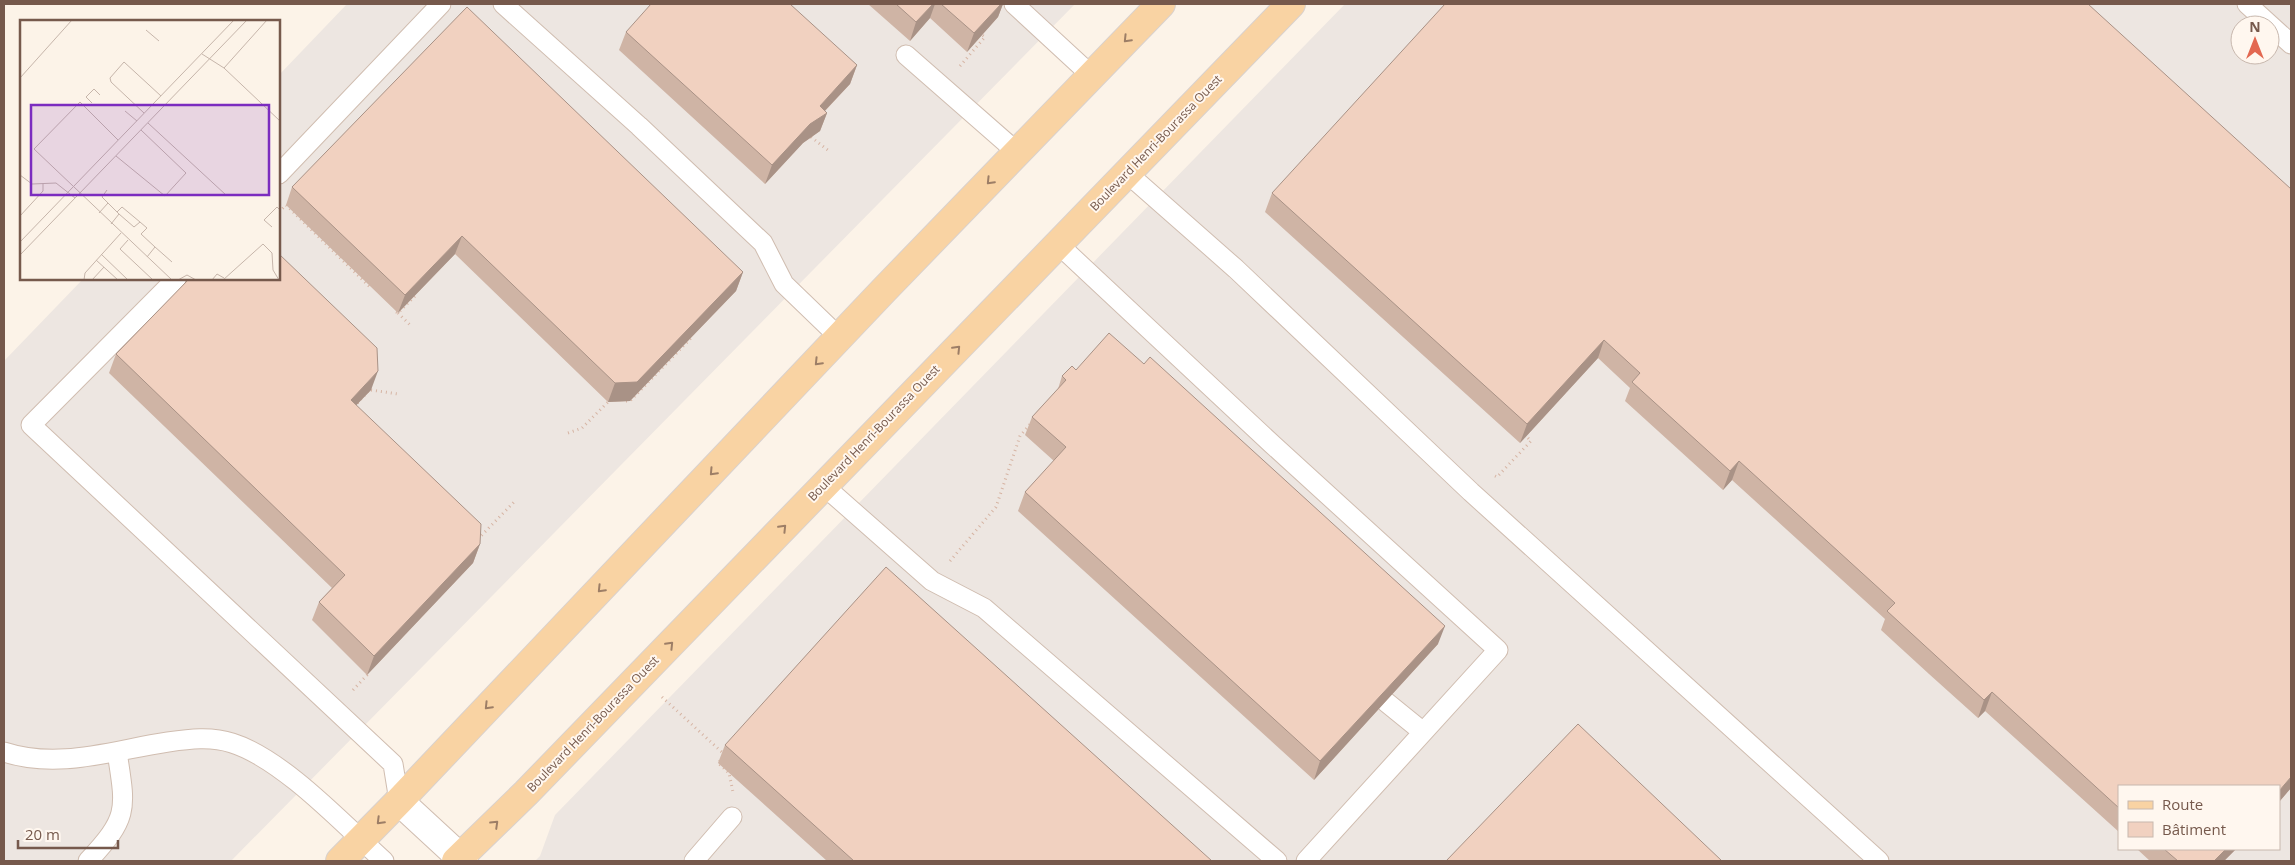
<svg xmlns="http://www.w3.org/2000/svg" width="2295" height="865" viewBox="0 0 2295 865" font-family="'Open Sans',sans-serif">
	<rect width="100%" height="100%" fill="#fcf3e8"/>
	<!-- industrial -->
	<path fill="#ede6e1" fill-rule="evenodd" d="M347,4H1075L231,861H4V361L83,279H279V75Z
		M1345,4H2291V861H535L540,856L555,815ZM2240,25H2270V55H2240ZM2119,786H2279V849H2119Z"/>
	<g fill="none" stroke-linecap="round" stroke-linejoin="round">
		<!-- lane casing -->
		<g stroke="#d0bdb0" stroke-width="21">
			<path id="lane" d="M503,4L639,126L763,243L784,284L840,338
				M1014,4L1092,76
				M2247,4L2291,44
				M906,55L1018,153
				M1127,173L1236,269L1471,492L1879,861
				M279,174L441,4
				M1058,244L1273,445L1498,650L1306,861
				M176,279L31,425L393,764L399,801
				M824,486L932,581L984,608L1277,861
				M1386,702L1423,732
				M4,752C59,770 113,750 168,742C189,739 211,736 232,743C283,759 344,825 384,861
				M88,861C129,817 126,810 117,752
				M694,861L732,817"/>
		</g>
		<!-- street casing -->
		<g stroke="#d0bdb0" stroke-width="30">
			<path id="street" d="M399,801L464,861"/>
		</g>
		<!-- primary casing -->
		<g stroke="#d9d1cd" stroke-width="30">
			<path id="primary" d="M340,861L399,801L885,289L1161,4
				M456,861L526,793L1291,4"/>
		</g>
		<!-- path -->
		<path stroke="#d6b4a3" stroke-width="3" stroke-dasharray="1 4" stroke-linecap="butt" d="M960,66L985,37L982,35
			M811,137L829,151
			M279,212L286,205L370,287
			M396,312L398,313L415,296
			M398,313L412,327
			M371,390L398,394
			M626,401H630L693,336
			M354,407L371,388
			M568,433L582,428L608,402
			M1495,476L1497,477L1531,441L1526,436
			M478,539L515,501
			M950,561L996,507L1020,436L1032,422
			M353,690L370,672
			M662,697L725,755
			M720,761L718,763L729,773L733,792"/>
		<!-- lane -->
		<use href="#lane" stroke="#fff" stroke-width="19"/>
		<!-- street -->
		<use href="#street" stroke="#fff" stroke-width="28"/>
		<!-- primary -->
		<use href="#primary" stroke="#f9d3a3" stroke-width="28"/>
	</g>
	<!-- wall -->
	<path fill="#cfb4a5" d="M868,4H1003L998,17L967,52L930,18L910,41Z
		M626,32L857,65L850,84L825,111L827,113L820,131L803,143L765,184L619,50Z
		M292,187L743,272L736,291L630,401L608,402L455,254L398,313L286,205Z
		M2291,189V788L2279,802V786H2119V832L1985,711L1978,718L1929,674L1881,630L1885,619L1732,480L1723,490L1625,401L1630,388L1598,358L1520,443L1265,212L1272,193Z
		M116,354L371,390L356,405L480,544L473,563L367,675L312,620L319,602L332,588L109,373Z
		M1062,376L1438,644L1314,780L1018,511L1025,492L1054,461L1025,435L1032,417L1058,389Z
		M725,745L1212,861H827L718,763Z
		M2137,849H2236L2224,861H2150Z"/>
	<!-- shaded-wall -->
	<path fill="#a99286" d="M933,4H935L930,18L910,41L916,22Z
		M1001,4H1003L998,17L967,52L974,33Z
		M857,65L850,84L818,118L827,113L820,131L803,143L765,184L772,165L820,106Z
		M462,236L455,254L398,313L405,295Z
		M743,272L736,291L630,401L608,402L615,383Z
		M1604,340L1598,358L1520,443L1527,424Z
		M378,371L371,390L344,418L351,400Z
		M1739,461L1732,480L1723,490L1730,471Z
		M480,544L473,563L367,675L374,656Z
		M1445,626L1438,644L1314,780L1320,761Z
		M1992,692L1985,711L1978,718L1984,700Z
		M2291,777V788L2279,802V791Z
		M2226,849H2236L2224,861H2214Z"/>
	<!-- building -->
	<path fill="#f1d1c0" stroke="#a99286" d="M651,4H790L857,65L820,106L827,113L810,124L772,165L626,32Z
		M896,4H933L916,22Z
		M941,4H1001L974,33Z
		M1445,4H2088L2291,189V777L2279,791V786H2119V808L1992,692L1984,700L1936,656L1887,611L1895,603L1739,461L1730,471L1632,382L1640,373L1604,340L1527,424L1272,193Z
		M467,7L743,272L637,382L615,383L462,236L405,295L292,187Z
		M279,254L377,348L378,371L351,400L481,524L480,544L374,656L319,602L345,575L116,354L189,279H279Z
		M1109,333L1144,364L1150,357L1445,626L1320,761L1025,492L1066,447L1032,417L1066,380L1062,376L1072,366L1076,370Z
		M886,567L1212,861H854L725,745Z
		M1578,724L1722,861H1446Z
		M2164,849H2226L2214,861H2178Z"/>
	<!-- one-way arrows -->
	<defs><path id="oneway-chevron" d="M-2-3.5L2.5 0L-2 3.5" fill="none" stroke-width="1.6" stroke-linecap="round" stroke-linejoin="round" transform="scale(1.25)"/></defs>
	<g stroke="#9d7e66">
		<use href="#oneway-chevron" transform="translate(1127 39) rotate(134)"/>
		<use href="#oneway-chevron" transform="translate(990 181) rotate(134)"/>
		<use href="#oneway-chevron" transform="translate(957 349) rotate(-46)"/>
		<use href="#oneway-chevron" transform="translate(818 362) rotate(134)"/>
		<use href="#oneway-chevron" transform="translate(713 472) rotate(133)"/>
		<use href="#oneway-chevron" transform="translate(783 528) rotate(-46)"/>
		<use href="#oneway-chevron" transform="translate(601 589) rotate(134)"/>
		<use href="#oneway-chevron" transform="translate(670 645) rotate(-46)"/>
		<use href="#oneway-chevron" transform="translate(488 706) rotate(134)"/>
		<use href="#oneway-chevron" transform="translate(380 821) rotate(135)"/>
		<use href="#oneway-chevron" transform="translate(495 824) rotate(-44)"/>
	</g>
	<g text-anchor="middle" stroke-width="4" stroke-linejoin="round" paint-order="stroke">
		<!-- street labels -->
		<g font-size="12" fill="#76594c" stroke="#fff7ef">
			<text transform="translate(1156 143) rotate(-46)" y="4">Boulevard Henri-Bourassa Ouest</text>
			<text transform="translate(874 433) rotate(-46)" y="4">Boulevard Henri-Bourassa Ouest</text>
			<text transform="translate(593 724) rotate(-46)" y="4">Boulevard Henri-Bourassa Ouest</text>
		</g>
	</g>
	<!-- overview -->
	<g transform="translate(20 20)">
		<rect width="260" height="260" fill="#fcf3e8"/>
		<path fill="none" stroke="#c6b5aa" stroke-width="1" d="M126,10L139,21M182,34L204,48L260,101M204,48L247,0M0,58L52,0M72,83L66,77L74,69L80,75M105,91L117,101M124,93L91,62L90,58L104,42L141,76M128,103L206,175M98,120L60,82L14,129L152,260M96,136L145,176L166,153L121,110M0,155L12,164L36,163L55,178M87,170L82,177L88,183M97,192L102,187L120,202L114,207L99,194M79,193L88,183L99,194L91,204M0,196L23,171V163M120,202L127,208L121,214L135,227L127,237M252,207L244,200L257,187L260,190M108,220L100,229L133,260M0,222L214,0M135,227L152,242M81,234L108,260M0,235L227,0M76,240L98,260M64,260L65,253L101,213M72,260L84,247M158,260L167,255L176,260M192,260L197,254L204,258M203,260L243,224L252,233L253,250L259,260"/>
		<path fill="#7b2cbf" fill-opacity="0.15" stroke="#7b2cbf" stroke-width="2.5" d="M11,85H249V175H11Z"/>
		<rect width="260" height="260" fill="none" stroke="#76594c" stroke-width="2.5"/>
	</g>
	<!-- border -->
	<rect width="2295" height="865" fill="none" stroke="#76594c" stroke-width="10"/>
	<!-- legend -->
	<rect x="2118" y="785" width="162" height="65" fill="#fff7ef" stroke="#c8b8ae"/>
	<rect x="2128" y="801" width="25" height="8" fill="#f9d3a3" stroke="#c8b8ae"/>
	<text x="2162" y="810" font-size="15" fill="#76594c">Route</text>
	<rect x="2128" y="822" width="25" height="15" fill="#f1d1c0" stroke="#c8b8ae"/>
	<text x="2162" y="835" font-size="15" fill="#76594c">Bâtiment</text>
	<!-- north arrow -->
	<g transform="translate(2255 40)"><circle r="24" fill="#fff7ef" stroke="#c8b8ae"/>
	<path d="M0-4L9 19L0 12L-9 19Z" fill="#e36851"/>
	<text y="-8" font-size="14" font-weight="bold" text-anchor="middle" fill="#76594c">N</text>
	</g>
	<!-- scale -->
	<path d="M18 840v8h100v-8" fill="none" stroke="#76594c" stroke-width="2.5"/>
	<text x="25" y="840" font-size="15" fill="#76594c" stroke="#fff7ef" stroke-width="4" paint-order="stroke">20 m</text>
</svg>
